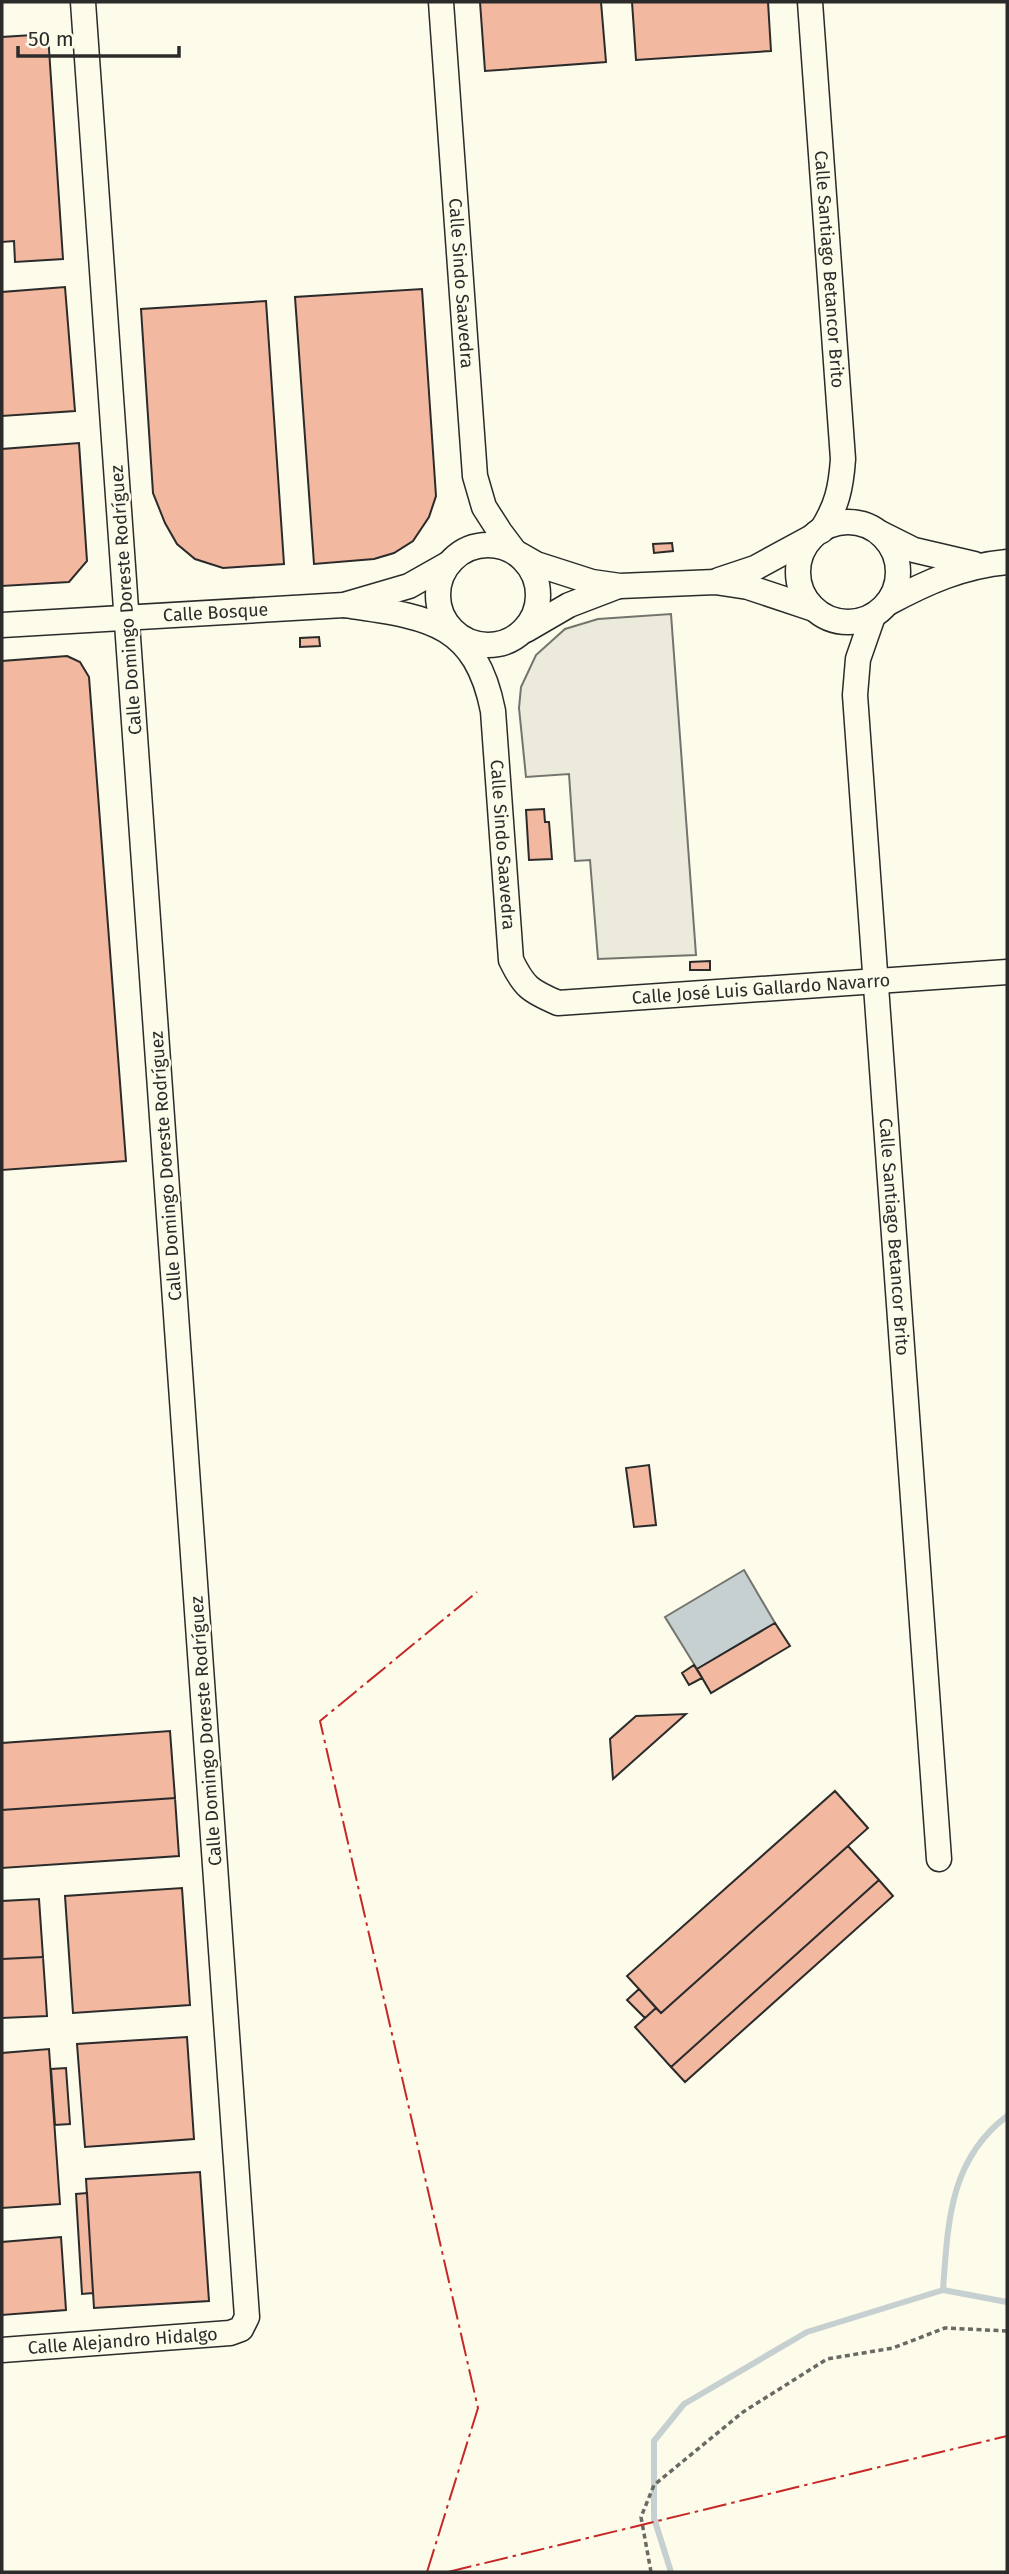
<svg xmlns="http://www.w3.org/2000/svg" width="1009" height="2574" viewBox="0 0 1009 2574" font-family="'Fira Sans',sans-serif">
	<rect width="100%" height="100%" fill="#fdfbea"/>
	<!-- parking -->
	<path fill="#eceadb" stroke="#74746e" stroke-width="2" d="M671,614L696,955L598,959L590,860L575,861L569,774L526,777L519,708L521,687L536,655L565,629L598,619Z"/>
	<!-- water -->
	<path fill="#c7d0d0" stroke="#74746e" stroke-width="2" d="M744,1570L775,1623L697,1669L665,1617Z"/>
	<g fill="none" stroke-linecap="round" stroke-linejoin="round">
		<!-- stream -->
		<path stroke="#c7d0d0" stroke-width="6" d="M943,2290C948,2223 949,2160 1007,2116
			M671,2572L654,2518V2441L684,2404L807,2332L943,2290L1007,2302"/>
	</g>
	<!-- building -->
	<path fill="#f2b8a0" stroke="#2b2b2b" stroke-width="2" d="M480,2H601L606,62L485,71Z
		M632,2H768L771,51L636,60Z
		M48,34L63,259L15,262L14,241L2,242V37Z
		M65,287L75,411L2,416V292Z
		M422,289L436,496L429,517L413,541L394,553L374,559L314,564L295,297Z
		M266,301L284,564L223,568L195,559L177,544L165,523L153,493L141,309Z
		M79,443L87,561L69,582L2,586V449Z
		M672,543L673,551L654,553L653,544Z
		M319,637L320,646L300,647V638Z
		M67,656L80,662L89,677L126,1161L2,1170V661Z
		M544,809L545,822H549L552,859L529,860L526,810Z
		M710,961V970H690V962Z
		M649,1465L656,1525L634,1527L626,1468Z
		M775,1623L790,1646L711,1693L697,1669Z
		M694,1665L702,1678L689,1685L682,1673Z
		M686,1714L613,1779L610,1739L636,1716Z
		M170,1731L175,1798L2,1810V1743Z
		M835,1791L868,1828L661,2013L627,1976Z
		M175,1798L179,1856L2,1868V1810Z
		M848,1846L879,1880L671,2067L635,2027L656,2008L661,2013Z
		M879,1880L893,1896L685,2082L671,2067Z
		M182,1888L190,2005L73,2013L65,1896Z
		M39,1899L43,1957L2,1959V1901Z
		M43,1957L47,2016L2,2018V1959Z
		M639,1989L656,2008L645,2018L627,2000Z
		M187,2037L194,2139L85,2147L77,2044Z
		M49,2049L60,2204L2,2208V2053Z
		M66,2068L70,2124L55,2125L51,2069Z
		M200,2172L209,2301L94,2308L86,2179Z
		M87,2193L93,2293L82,2294L76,2194Z
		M61,2237L66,2310L2,2315V2242Z"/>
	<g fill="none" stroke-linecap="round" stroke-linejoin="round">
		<!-- minor casing -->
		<g stroke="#2b2b2b" stroke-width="27">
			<g id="minor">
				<path id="s1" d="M441,2L475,476L484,507L500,532L515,552L536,564L592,582L620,586L715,582L748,587L814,609"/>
				<path id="s2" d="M810,2L843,459C841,488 837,506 821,531"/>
				<circle cx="848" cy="572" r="50"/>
				<path d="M880,533L914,550L974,564"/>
				<circle cx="488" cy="595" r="50"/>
				<path d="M719,580L755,568L812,537"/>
				<path d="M888,603C927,582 963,566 1007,562"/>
				<path id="s3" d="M344,605C424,617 475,619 493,711L511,960C524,987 530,991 558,1003L1007,972"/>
				<path id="s4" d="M873,616L858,659L855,695L939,1859"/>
				<path id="s5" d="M2,625L344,605L409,586L448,564"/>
				<path d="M526,630L569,605L616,587"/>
				<path id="s6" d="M2,2350L230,2333L241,2329L247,2317L83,2"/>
			</g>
		</g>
		<!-- path -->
		<path stroke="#6a6964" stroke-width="3.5" stroke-dasharray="5 3.5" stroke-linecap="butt" d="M651,2572L641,2517L654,2485L743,2412L827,2359L893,2348L945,2328L1007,2331"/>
		<!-- minor -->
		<use href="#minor" stroke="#fdfbea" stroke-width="24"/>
		<!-- power -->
		<path stroke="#c62828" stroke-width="2" stroke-dasharray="24 5 3.5 5" stroke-linecap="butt" d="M427,2572L478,2408L320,1721L477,1592
			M448,2572L1007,2436"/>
	</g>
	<g text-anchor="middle" stroke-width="5" stroke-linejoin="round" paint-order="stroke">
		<!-- street labels -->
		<g font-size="18" fill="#2b2b2b" stroke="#fdfbea">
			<text dy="6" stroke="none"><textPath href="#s2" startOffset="268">Calle Santiago Betancor Brito</textPath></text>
			<text dy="6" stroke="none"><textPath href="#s1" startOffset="282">Calle Sindo Saavedra</textPath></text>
			<text transform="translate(126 600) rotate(-94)" y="6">Calle Domingo Doreste Rodríguez</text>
			<text dy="6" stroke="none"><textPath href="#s5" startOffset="214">Calle Bosque</textPath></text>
			<text dy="6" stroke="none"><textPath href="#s3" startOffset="336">Calle Sindo Saavedra</textPath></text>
			<text dy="6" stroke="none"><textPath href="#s3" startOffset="721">Calle José Luis Gallardo Navarro</textPath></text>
			<text transform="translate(166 1166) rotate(-94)" y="6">Calle Domingo Doreste Rodríguez</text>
			<text dy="6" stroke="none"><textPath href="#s4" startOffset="625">Calle Santiago Betancor Brito</textPath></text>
			<text transform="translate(206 1731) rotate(-94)" y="6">Calle Domingo Doreste Rodríguez</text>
			<text dy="6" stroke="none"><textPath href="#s6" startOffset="121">Calle Alejandro Hidalgo</textPath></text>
		</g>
	</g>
	<!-- border -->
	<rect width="1009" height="2574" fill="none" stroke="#2b2b2b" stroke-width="7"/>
	<!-- scale -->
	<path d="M18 46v10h161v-10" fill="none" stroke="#2b2b2b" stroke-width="3.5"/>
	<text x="28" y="46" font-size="21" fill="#2b2b2b" stroke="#fdfbea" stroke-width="5" paint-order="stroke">50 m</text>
</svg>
